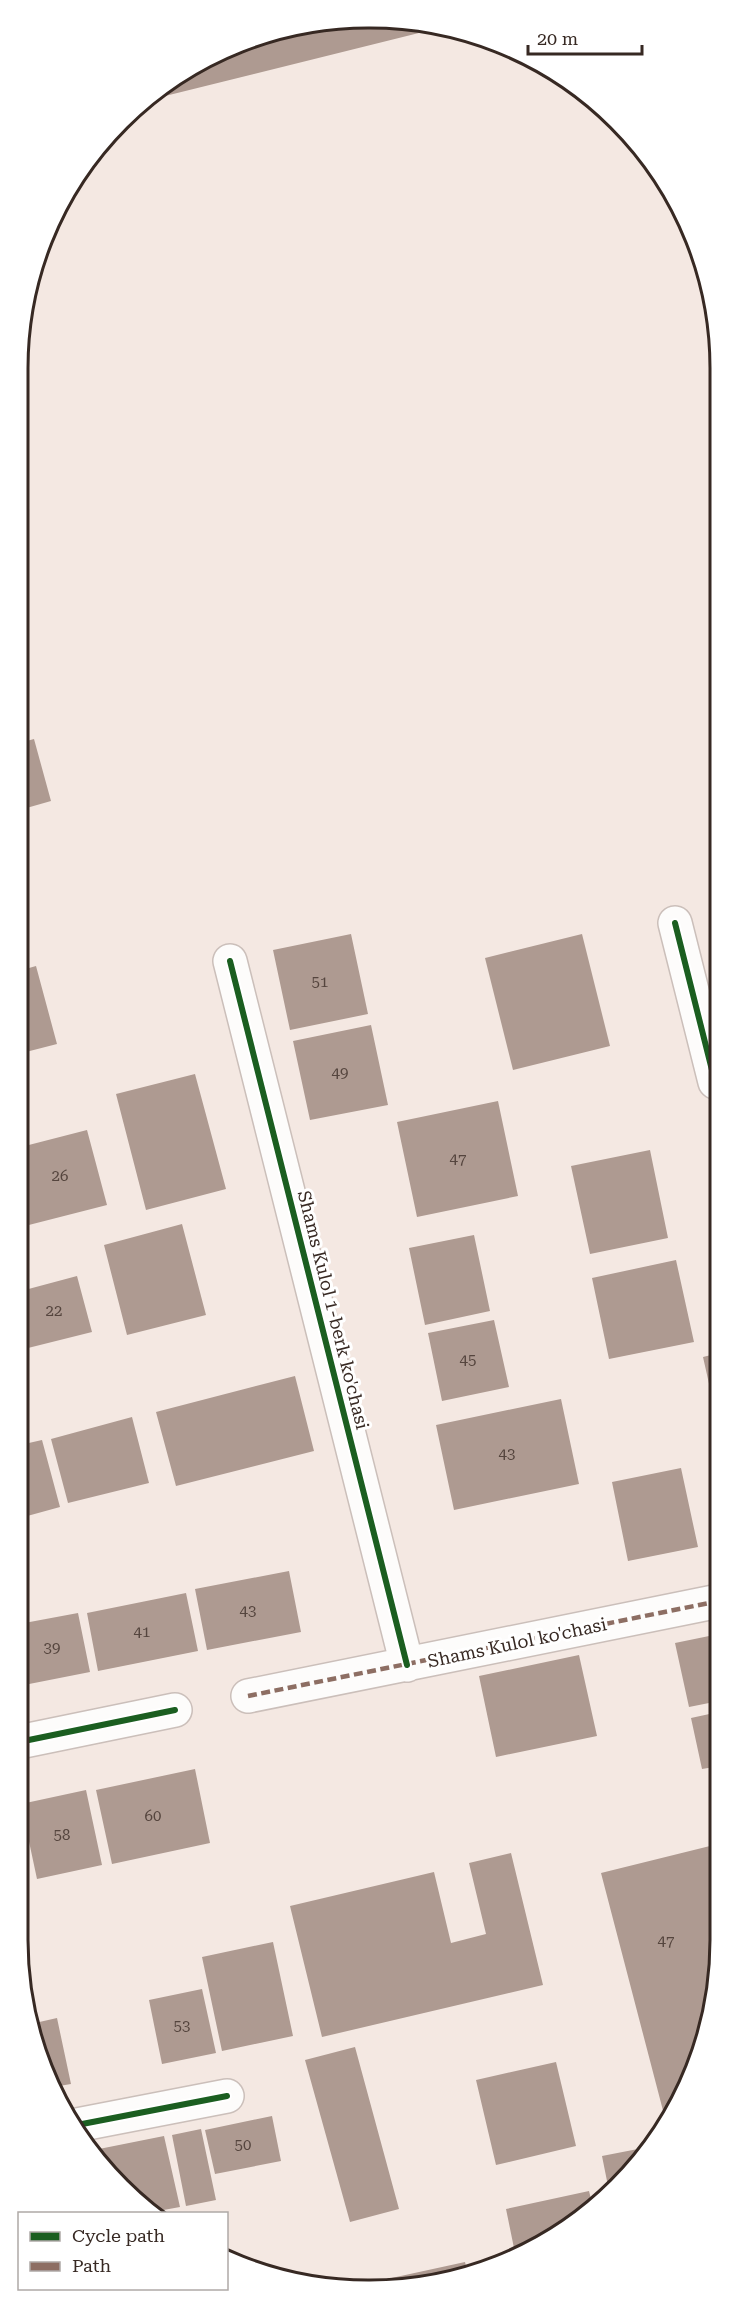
<svg xmlns="http://www.w3.org/2000/svg" width="738" height="2308" viewBox="0 0 738 2308" font-family="'Roboto Serif',serif">
	<rect width="100%" height="100%" fill="#f4e8e2"/>
	<!-- building -->
	<path fill="#ae9a91" d="M301,25H438L443,27L153,99L174,77Z
		M34,739L51,801L23,809V742Z
		M351,934L368,1014L290,1030L273,950Z
		M582,934L610,1046L513,1070L485,958Z
		M36,966L57,1044L22,1053V970Z
		M371,1025L388,1105L310,1120L293,1041Z
		M195,1074L226,1189L146,1210L116,1094Z
		M498,1101L518,1196L417,1217L397,1122Z
		M87,1130L107,1205L21,1227V1147Z
		M650,1150L668,1238L590,1254L571,1166Z
		M182,1224L206,1315L127,1335L104,1245Z
		M474,1235L490,1311L425,1325L409,1248Z
		M676,1260L694,1342L609,1359L592,1278Z
		M77,1276L92,1332L20,1350L21,1291Z
		M494,1320L509,1387L442,1401L428,1333Z
		M715,1354V1406H714L703,1357Z
		M295,1376L314,1451L176,1486L156,1412Z
		M561,1399L579,1484L454,1510L436,1425Z
		M132,1417L149,1483L68,1503L51,1439Z
		M42,1440L60,1507L20,1518V1445Z
		M681,1468L698,1547L628,1561L612,1482Z
		M289,1571L301,1632L207,1650L195,1589Z
		M186,1593L198,1651L98,1671L87,1613Z
		M78,1613L90,1672L19,1686V1624Z
		M714,1635V1702L689,1707L675,1643Z
		M579,1655L597,1736L496,1757L479,1676Z
		M714,1713V1767L702,1769L691,1718Z
		M195,1769L210,1843L112,1864L96,1790Z
		M86,1790L102,1865L37,1879L21,1804Z
		M714,1845L713,2008L666,2122L601,1873Z
		M511,1853L543,1985L322,2037L290,1906L434,1872L451,1943L486,1934L469,1863Z
		M273,1942L293,2036L222,2051L202,1957Z
		M202,1989L216,2053L162,2064L149,2000Z
		M57,2018L71,2084L53,2087L45,2073L35,2023Z
		M355,2047L399,2209L350,2222L305,2060Z
		M556,2062L576,2146L496,2165L476,2080Z
		M272,2116L281,2161L215,2174L205,2130Z
		M201,2129L216,2200L186,2206L172,2135Z
		M164,2136L180,2207L158,2211L105,2171L99,2149Z
		M643,2148L644,2151L608,2186L602,2156Z
		M589,2191L592,2203L564,2231L515,2253L506,2209Z
		M465,2262L468,2274L460,2278L364,2284Z"/>
	<g fill="none" stroke-linecap="round" stroke-linejoin="round">
		<!-- minor casing -->
		<g stroke="#cbbfba" stroke-width="36">
			<path id="minor" d="M675,923L715,1082
				M230,961L407,1665
				M248,1696L714,1602
				M19,1742L175,1710
				M77,2125L227,2096"/>
		</g>
		<!-- minor -->
		<use href="#minor" stroke="#fdfcfb" stroke-width="33"/>
		<!-- quiet -->
		<path stroke="#8d6e63" stroke-width="4.5" stroke-dasharray="9 4.5" stroke-linecap="butt" d="M248,1696L714,1602"/>
		<!-- cycleway casing -->
		<g stroke="#fff" stroke-width="10">
			<path id="cycleway" d="M675,923L715,1082
				M230,961L407,1665
				M19,1742L175,1710
				M77,2125L227,2096"/>
		</g>
		<!-- cycleway -->
		<use href="#cycleway" stroke="#1b5e20" stroke-width="6"/>
	</g>
	<g text-anchor="middle" stroke-width="6" stroke-linejoin="round" paint-order="stroke">
		<!-- number labels -->
		<g font-size="15" fill="#55453e">
			<text x="320" y="987">51</text>
			<text x="340" y="1078">49</text>
			<text x="458" y="1164">47</text>
			<text x="60" y="1181">26</text>
			<text x="54" y="1316">22</text>
			<text x="468" y="1365">45</text>
			<text x="507" y="1459">43</text>
			<text x="248" y="1616">43</text>
			<text x="142" y="1637">41</text>
			<text x="52" y="1653">39</text>
			<text x="153" y="1821">60</text>
			<text x="62" y="1840">58</text>
			<text x="666" y="1946">47</text>
			<text x="182" y="2031">53</text>
			<text x="243" y="2150">50</text>
		</g>
		<!-- street labels -->
		<g font-size="18" fill="#372923" stroke="#fff">
			<text transform="translate(333 1310) rotate(76)" y="6">Shams Kulol 1-berk ko'chasi</text>
			<text transform="translate(517 1643) rotate(-12)" y="6">Shams Kulol ko'chasi</text>
		</g>
	</g>
	<!-- crop -->
	<path d="M0 0H738V2308H0ZM368 28H370A340 340 0 0 1 710 368V1940A340 340 0 0 1 370 2280H368A340 340 0 0 1 28 1940V368A340 340 0 0 1 368 28Z" fill="#fff" fill-rule="evenodd"/>
	<path fill="none" stroke="#372923" stroke-width="3" d="M368 28H370A340 340 0 0 1 710 368V1940A340 340 0 0 1 370 2280H368A340 340 0 0 1 28 1940V368A340 340 0 0 1 368 28Z"/>
	<!-- legend -->
	<rect x="18" y="2212" width="210" height="78" fill="#ffffff" stroke="#afa9a7" stroke-width="1.5"/>
	<rect x="30" y="2232" width="30" height="9" fill="#1b5e20" stroke="#afa9a7" stroke-width="1.5"/>
	<text x="72" y="2242" font-size="18" fill="#372923">Cycle path</text>
	<rect x="30" y="2262" width="30" height="9" fill="#8d6e63" stroke="#afa9a7" stroke-width="1.5"/>
	<text x="72" y="2272" font-size="18" fill="#372923">Path</text>
	<!-- scale -->
	<path d="M528 45v9h114v-9" fill="none" stroke="#372923" stroke-width="3"/>
	<text x="537" y="45" font-size="18" fill="#372923" stroke="#ffffff" stroke-width="4.5" paint-order="stroke">20 m</text>
</svg>
